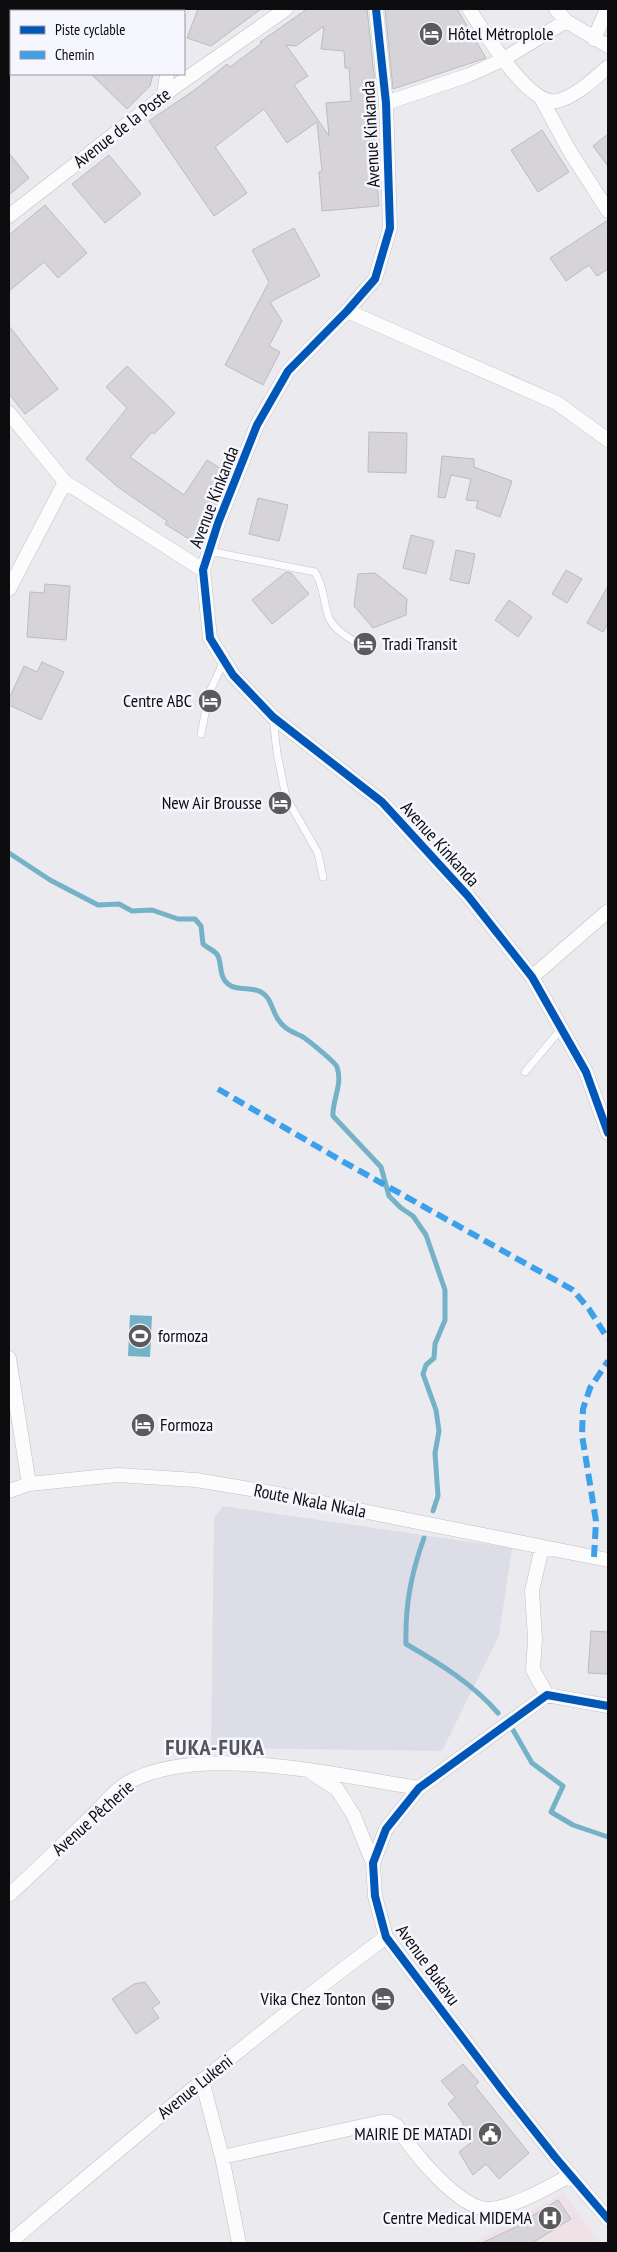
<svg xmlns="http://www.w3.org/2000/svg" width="617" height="2252" viewBox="0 0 617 2252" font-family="'PT Sans Narrow',sans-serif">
	<rect width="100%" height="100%" fill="#ebebef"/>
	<!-- built -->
	<path fill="#dddde7" d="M223,1506L512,1548L499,1636L442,1751L211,1748L214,1518Z"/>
	<!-- medical -->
	<path fill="#efe1e6" d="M564,2193L600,2243H473Z"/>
	<!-- water -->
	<path fill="#75b2c8" d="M130,1315L152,1316L150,1357L128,1356Z"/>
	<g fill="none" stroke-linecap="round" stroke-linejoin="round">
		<!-- stream -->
		<path stroke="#75b2c8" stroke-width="5" d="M9,853L50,880L98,905L119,904L132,911L152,910L178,919H195L201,926L203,944C208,949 215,950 218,956C222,965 219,977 228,984C238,992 251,986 261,992C274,999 271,1017 286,1028C291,1032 298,1034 303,1037C309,1041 335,1062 337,1067C343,1085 332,1100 333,1116L381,1167L389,1196L401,1208L413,1216L426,1235L445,1290V1320L435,1344L434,1358L426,1365L423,1374L436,1410L439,1431L435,1453L438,1496L433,1511
			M424,1538C411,1574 405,1605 406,1644C439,1663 473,1684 498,1713
			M513,1730L532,1763L563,1786L551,1812L573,1825L608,1837"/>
	</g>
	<!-- building -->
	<path fill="#d6d4d8" stroke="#bcbcbf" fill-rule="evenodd" d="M198,9H261L211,46L187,38Z
		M307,9H367L376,94L378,125H373L379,206L322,211L319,172L322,171L317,122L287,143L264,109L215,147L247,193L214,216L149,121L196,89L227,64L230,67L262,43L260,42ZM324,26L321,49L344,51L345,68H349L351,101L326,103L329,136L294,85L308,76L286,45L296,46Z
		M385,9H457L486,58L393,89Z
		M91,74H153L150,86L127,109Z
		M542,130L569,172L538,192L511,150Z
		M608,134V166L593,146Z
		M9,153L29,178L9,195Z
		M109,155L141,194L105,223L72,184Z
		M45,205L87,253L58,278L44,262L9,291V235Z
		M608,220V269L597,276L589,265L566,281L550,258Z
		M294,228L320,276L270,302L282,321L269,346L280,352L263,385L225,365L269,282L252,250Z
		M9,326L58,389L25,414L9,394Z
		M127,366L175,413L154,434L152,432L130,457L184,495L207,460L228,473L212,515L194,542L165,524L167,521L118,487L86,459L127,408L106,387Z
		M369,432L407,433L406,473L368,472Z
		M442,456L474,459V467L512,481L500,517L476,508L478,501L466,500L471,479L451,475L445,498L438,497Z
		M258,498L288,505L279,541L249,534Z
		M411,535L434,541L426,574L403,568Z
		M456,550L475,554L469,584L450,580Z
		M566,570L582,579L567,603L552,594Z
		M286,572L291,573L309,594L272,624L252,600Z
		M375,573L407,599L406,615L373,628L354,606L358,574Z
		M45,584L70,586L66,640L27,637L30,592L44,593Z
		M608,586V623L603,632L587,623Z
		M509,600L532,617L518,637L495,620Z
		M42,662L64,672L41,720L9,705V699L24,666L37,672Z
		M591,1631L608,1632V1674L588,1673Z
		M145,1982L160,2003L152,2008L159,2018L136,2034L112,1999L134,1984Z
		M463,2064L479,2082L475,2086L529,2153L499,2179L486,2164L473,2175L459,2152L473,2141L460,2127L464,2124L448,2104L455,2097L441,2081Z
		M558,2200L571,2219L532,2243H482L522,2224L521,2223Z"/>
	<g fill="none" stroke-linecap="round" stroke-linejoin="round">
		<!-- service casing -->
		<g stroke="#c1c1c4" stroke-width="8">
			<path id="service" d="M209,551L315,572C325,589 323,602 329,618C335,631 351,640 363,646
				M273,717L277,753L286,797L318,853L323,877
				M201,734L209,693L224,661
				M525,1072L561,1029"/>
		</g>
		<!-- minor casing -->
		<g stroke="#c1c1c4" stroke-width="15">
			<path id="minor" d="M376,9L386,103L390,228L375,279L347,311L288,371L257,425L218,523L203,570L210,638L233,675L273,717L382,802L468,896L532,977L586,1072L608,1133
				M469,9C483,30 529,107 557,101C575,97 594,79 608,67
				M556,9L566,21L608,46
				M180,11L181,9
				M594,39L607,9
				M164,95L167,74
				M542,100L569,150L608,211
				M386,103L469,75L502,60L566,21
				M9,216L176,86L286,9
				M347,311L557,403L608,440
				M9,413L65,482L203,570
				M9,589L65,482
				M532,977L608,911
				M9,1358L29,1484
				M9,1491L29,1484L117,1475L196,1480L268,1492L608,1560
				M542,1547L532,1591L535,1639L533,1670L547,1695
				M608,1706L547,1695L419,1788L386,1829L373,1863L375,1896L386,1937L502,2090L555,2157L608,2219
				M312,1773L337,1789L354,1816L373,1863
				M9,1895C38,1869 66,1841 94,1814C104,1804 115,1790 127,1783C199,1742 340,1776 419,1788
				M202,2080L222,2157L239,2243
				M222,2157L381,2122H390L397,2126C409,2149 461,2211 489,2209C515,2207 548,2187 571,2175
				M9,2243C133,2138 256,2033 386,1937"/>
		</g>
		<!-- service -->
		<use href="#service" stroke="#fcfcfd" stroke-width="7"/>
		<!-- minor -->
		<use href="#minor" stroke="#fcfcfd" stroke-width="14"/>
		<!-- quiet -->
		<path stroke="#3ca1ea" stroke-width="6" stroke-dasharray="12 6" stroke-linecap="butt" d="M218,1089L342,1161L573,1290L589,1309L608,1339
			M594,1557L596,1521L582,1435L583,1409L590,1388L608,1361"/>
		<!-- cycleway casing -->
		<g stroke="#f6f7fe" stroke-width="11">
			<path id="cycleway" d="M376,9L386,103L390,228L375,279L347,311L288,371L257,425L218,523L203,570L210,638L233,675L273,717L382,802L468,896L532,977L586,1072L608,1133
				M608,1706L547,1695L419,1788L386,1829L373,1863L375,1896L386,1937L502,2090L555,2157L608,2219"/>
		</g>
		<!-- cycleway -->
		<use href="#cycleway" stroke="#0057b8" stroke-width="8"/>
	</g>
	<!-- icons -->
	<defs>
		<g id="hotel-disc" transform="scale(1.25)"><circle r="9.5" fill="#5b5b5d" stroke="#f6f7fe"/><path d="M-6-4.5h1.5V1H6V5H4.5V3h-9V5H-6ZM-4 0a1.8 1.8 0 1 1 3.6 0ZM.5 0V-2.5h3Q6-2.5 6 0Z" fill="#fff"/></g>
		<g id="stadium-disc" transform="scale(1.25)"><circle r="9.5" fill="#5b5b5d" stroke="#f6f7fe"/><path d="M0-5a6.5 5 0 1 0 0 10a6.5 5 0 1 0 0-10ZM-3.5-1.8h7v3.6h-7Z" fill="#fff"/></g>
		<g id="civic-disc" transform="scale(1.25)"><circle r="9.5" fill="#5b5b5d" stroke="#f6f7fe"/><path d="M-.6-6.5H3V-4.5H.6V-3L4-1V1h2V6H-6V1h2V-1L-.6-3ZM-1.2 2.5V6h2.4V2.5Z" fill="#fff"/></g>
		<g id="hospital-disc" transform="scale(1.25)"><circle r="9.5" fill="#5b5b5d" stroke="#f6f7fe"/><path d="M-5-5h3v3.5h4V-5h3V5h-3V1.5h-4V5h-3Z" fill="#fff"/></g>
	</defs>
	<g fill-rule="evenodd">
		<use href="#hotel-disc" x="431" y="34"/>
		<use href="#hotel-disc" x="365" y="644"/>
		<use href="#hotel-disc" x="210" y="701"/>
		<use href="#hotel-disc" x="280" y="803"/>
		<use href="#stadium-disc" x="140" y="1336"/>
		<use href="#hotel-disc" x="143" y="1425"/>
		<use href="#hotel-disc" x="383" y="1999"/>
		<use href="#civic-disc" x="490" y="2134"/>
		<use href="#hospital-disc" x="550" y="2218"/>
	</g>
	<g text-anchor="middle" stroke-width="5" stroke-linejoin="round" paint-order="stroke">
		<!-- poi labels -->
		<g font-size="18" fill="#0d0d0f" stroke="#f6f7fe" text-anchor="end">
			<text x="448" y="40" text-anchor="start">Hôtel Métroplole</text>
			<text x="382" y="650" text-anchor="start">Tradi Transit</text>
			<text x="192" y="707">Centre ABC</text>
			<text x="262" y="809">New Air Brousse</text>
			<text x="158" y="1342" text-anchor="start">formoza</text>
			<text x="160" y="1431" text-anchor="start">Formoza</text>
			<text x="366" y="2005">Vika Chez Tonton</text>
			<text x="472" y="2140">MAIRIE DE MATADI</text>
			<text x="532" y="2224">Centre Medical MIDEMA</text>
		</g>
		<!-- street labels -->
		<g font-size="18" fill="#0d0d0f" stroke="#f6f7fe">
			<text transform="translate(122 128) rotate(-38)" y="6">Avenue de la Poste</text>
			<text transform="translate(371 134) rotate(-93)" y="6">Avenue Kinkanda</text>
			<text transform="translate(214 497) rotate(-69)" y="6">Avenue Kinkanda</text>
			<text transform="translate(440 844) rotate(48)" y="6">Avenue Kinkanda</text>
			<text transform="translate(310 1501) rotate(11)" y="6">Route Nkala Nkala</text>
			<text transform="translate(93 1818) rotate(-42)" y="6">Avenue Pêcherie</text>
			<text transform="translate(428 1965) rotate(54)" y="6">Avenue Bukavu</text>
			<text transform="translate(195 2087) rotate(-39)" y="6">Avenue Lukeni</text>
		</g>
		<!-- district labels -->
		<g font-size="22" font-weight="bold" letter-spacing="1" fill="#54555b" stroke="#f6f7fe">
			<text x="215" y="1755">FUKA-FUKA</text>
		</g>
	</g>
	<!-- border -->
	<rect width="617" height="2252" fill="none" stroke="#0d0d0f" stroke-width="20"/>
	<!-- legend -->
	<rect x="10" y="10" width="175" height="65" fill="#f6f7fe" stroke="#99999e"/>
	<rect x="20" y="26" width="25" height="8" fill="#0057b8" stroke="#99999e"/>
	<text x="55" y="35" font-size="15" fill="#0d0d0f">Piste cyclable</text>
	<rect x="20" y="51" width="25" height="8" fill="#3ca1ea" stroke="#99999e"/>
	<text x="55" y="60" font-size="15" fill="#0d0d0f">Chemin</text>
</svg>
